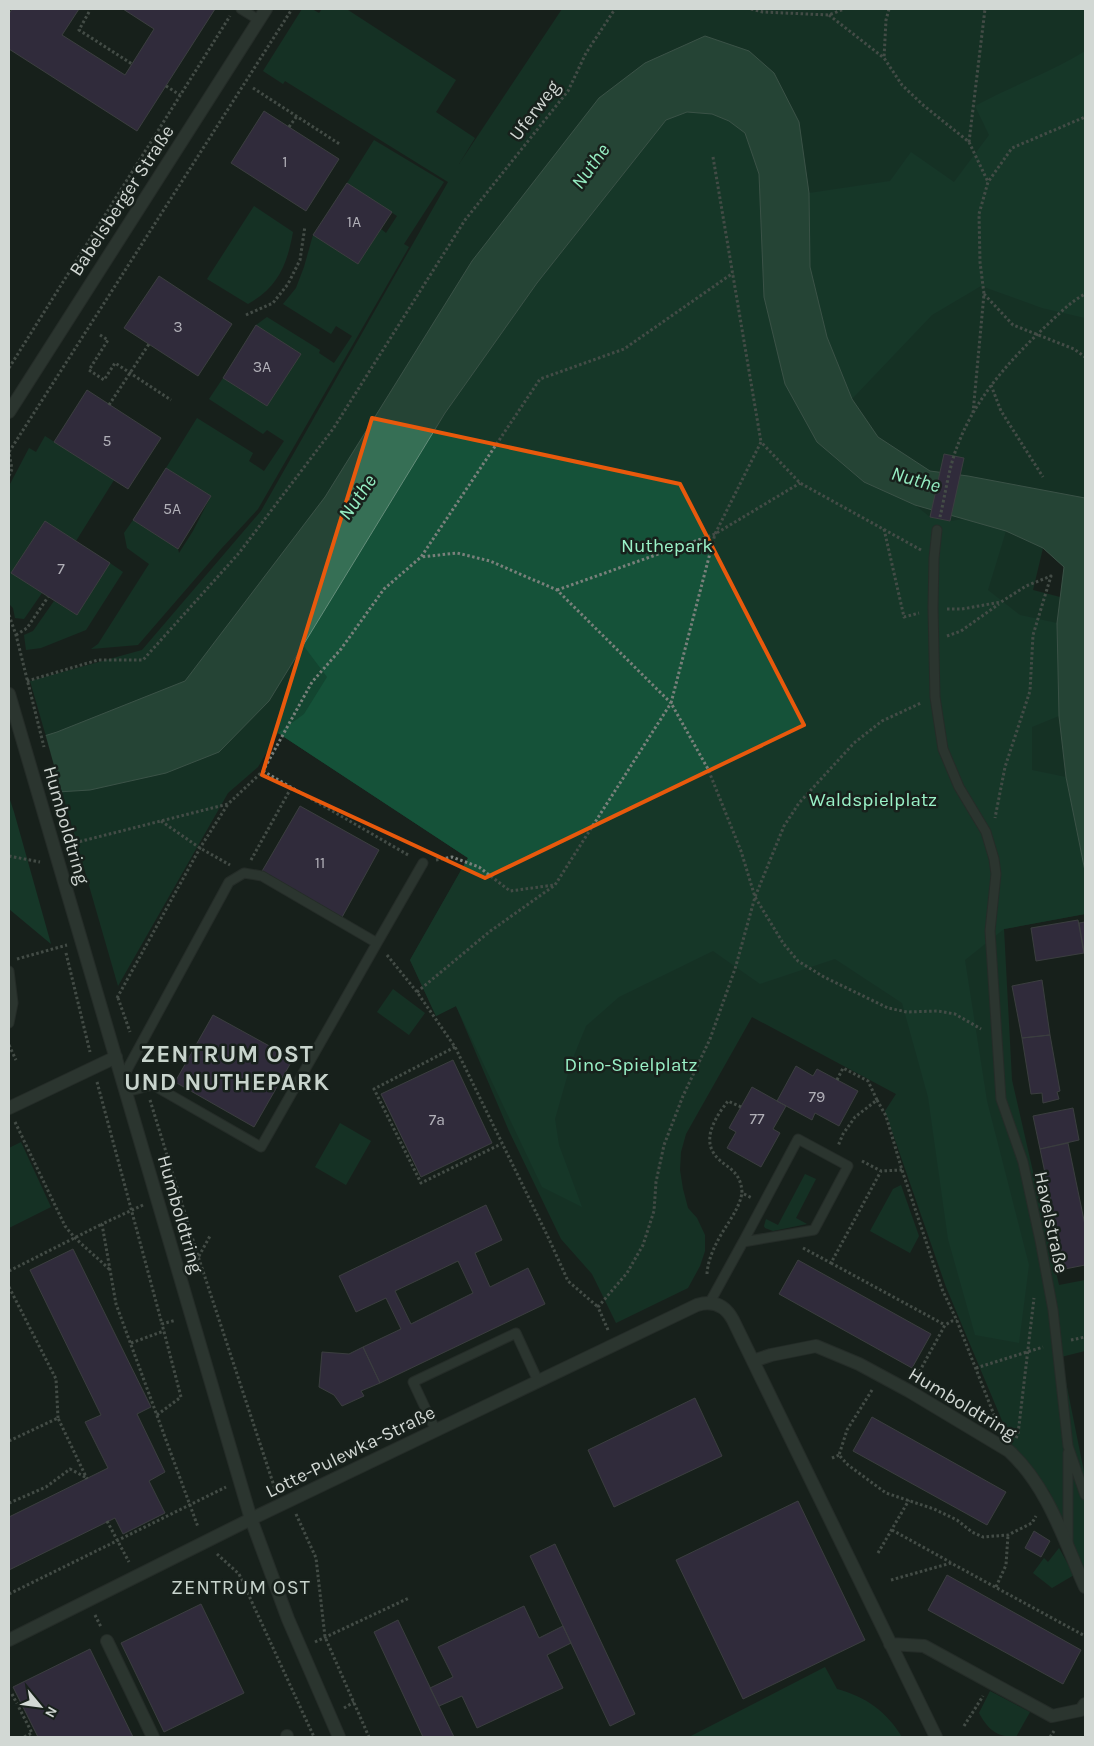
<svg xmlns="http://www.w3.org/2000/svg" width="1094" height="1746" viewBox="0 0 1094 1746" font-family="Karla,sans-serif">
	<rect width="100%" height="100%" fill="#18211c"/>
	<!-- green -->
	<path fill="#134530" d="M302,9H312L319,13L322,9H348V10L456,80L436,112L475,138L459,164L562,9H1085V525L1064,567L1043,548L1033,590L1060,597L1057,623L1059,716L1066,777L1085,871V914L1004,929L1012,1080L1059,1285L1085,1280V1351L1061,1357L1085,1477V1570L1049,1491L1016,1454L946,1287L885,1111L896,1094L752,1017L686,1134L681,1152L680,1170L683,1189L688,1208L697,1218L705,1235V1251L700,1266L688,1288L616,1323L592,1274L561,1239L509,1131L456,1006L436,1016L410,960L468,858L278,733L258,767L228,793L118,986L30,681L142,650L261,511L448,182L285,81L283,84L263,71Z
		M374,140L444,182L404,244L409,247L258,509L221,549L138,645L91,649L98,644L149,564L127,548L124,533L133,520L178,549L179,553L193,531L211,496L166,468L197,418L253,453L249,461L264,471L284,441L267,430L263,434L209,399L223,378L267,406L301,354L256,325L267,317L320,350L319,353L334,363L352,336L336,326L331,334L283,304L296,288L304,267L313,235L358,264L381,229L386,233L397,216L347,183Z
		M254,206L293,232C287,265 278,287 248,304L207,279Z
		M45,436L114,480L76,541L44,522L11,573L42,593L24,619L15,618L13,608L9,604V486L29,448L36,452Z
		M110,563L123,572L86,630L41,648L26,650L24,635L33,631L54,601L77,615Z
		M393,989L425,1013L409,1035L377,1012Z
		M340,1123L371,1141L346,1185L315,1167Z
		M21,1142L51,1207L9,1228V1148Z
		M805,1174L816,1179L796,1218L807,1224L773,1231L765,1228L764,1226L766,1219L778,1225Z
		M901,1185L919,1236L910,1253L870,1231L893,1189Z
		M1059,1548L1074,1575L1052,1588L1033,1573L1044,1558L1048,1562Z
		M825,1667L837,1689C866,1697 886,1711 902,1737H689Z
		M990,1691L1030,1712L1016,1737C996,1737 988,1729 979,1713Z"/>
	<!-- forest -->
	<path fill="#155239" d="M1085,51V318L1042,308L981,286L932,315L852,399L827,337L810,267L809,193L890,181L911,152L954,182L989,135L975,106C1011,86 1050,73 1085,51Z
		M687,112L712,114L729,121L745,133L759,174L764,297L785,384L817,442L864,482L915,505L930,517L950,521L964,519L1006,531L988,590L1020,615L1057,623L1059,716L1032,727V770L1066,777L1085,871V914L1004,929L965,960L987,1101L1029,1265L1019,1343L975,1335L948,1239L928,1097L902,1003L835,959L760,984L713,951L619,997L586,1026L571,1063L555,1119L559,1145L582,1207L542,1187L456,1006L436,1016L410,960L468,858L278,733L304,714L327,677L303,645L445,413L537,283L666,120Z
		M9,797L14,812L51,944L9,909Z"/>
	<!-- water -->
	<path fill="#366f55" stroke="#658e7b" d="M705,36L749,51L774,73L799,122L809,193L810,267L827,337L852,399L878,437L930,471L968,476L1085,498V871L1066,777L1059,716L1057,623L1064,567L1043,548L1006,531L915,505L864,482L817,442L785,384L764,297L759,174L745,133L729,121L712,114L687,112L666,120L537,283L445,413L269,701L219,752L166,773L90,790L9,795V747L57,732L185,681L325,497L472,261L599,98L645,63Z"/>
	<!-- pier -->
	<path fill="#18211c" d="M45,733L62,794L9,798V744Z"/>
	<!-- building -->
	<path fill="#4e3963" stroke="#66616b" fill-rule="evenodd" d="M12,9H79L62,35L125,75L154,29L123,9H215L137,131L9,49V14Z
		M264,111L339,159L306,211L231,163Z
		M347,183L392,212L358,264L313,235Z
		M159,276L232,324L198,376L124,328Z
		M256,325L301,354L267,406L223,378Z
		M87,390L161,438L128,489L54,442Z
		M944,454L964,458L950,521L930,517Z
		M166,468L211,496L178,549L133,520Z
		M45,521L110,563L77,615L11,573Z
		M300,806L379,850L341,919L261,873Z
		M1078,920L1084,953L1036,961L1031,928Z
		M1085,922V952H1084L1079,923Z
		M1042,980L1050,1035L1022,1038L1012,986Z
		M213,1015L293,1059L254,1127L175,1082Z
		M1050,1035L1060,1091L1057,1092L1059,1099L1043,1103L1042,1093L1031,1094L1022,1038Z
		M453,1060L492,1143L421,1177L381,1094Z
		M796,1066L813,1076L817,1069L858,1091L839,1126L815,1113L812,1120L777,1101Z
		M752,1087L786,1106L773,1129L780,1133L761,1167L727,1148L736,1132L729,1128Z
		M1073,1108L1079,1140L1040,1149L1033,1116Z
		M1068,1143L1085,1225V1265L1065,1269L1040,1149Z
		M486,1205L502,1240L475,1253L490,1287L528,1268L545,1304L380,1383L363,1347L401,1329L386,1298L356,1312L339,1276ZM458,1261L473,1293L411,1324L395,1291Z
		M73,1249L151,1407L137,1414L165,1472L149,1481L165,1513L123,1534L115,1518L9,1570V1517L108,1468L85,1422L101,1415L30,1270Z
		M798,1260L931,1334L912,1368L779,1294Z
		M363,1347L380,1383L361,1391L364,1396L342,1406L334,1395L319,1387L322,1352L349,1354Z
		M695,1398L722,1456L614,1507L588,1450Z
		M872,1417L1006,1492L987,1525L853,1451Z
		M798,1501L865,1640L743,1699L676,1560Z
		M1034,1531L1050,1541L1041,1557L1025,1548Z
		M555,1544L635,1714L610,1726L530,1556Z
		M947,1575L1081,1650L1063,1684L928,1610Z
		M201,1604L244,1693L164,1732L121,1643Z
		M524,1606L539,1638L563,1626L571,1643L547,1655L563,1688L477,1728L462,1696L439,1706L430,1688L453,1677L438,1647Z
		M398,1620L439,1706L454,1737H423L374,1632Z
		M90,1649L133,1737H38L13,1687Z"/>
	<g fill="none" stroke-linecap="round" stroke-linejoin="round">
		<!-- service casing -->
		<g stroke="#353b38" stroke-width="11">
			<path id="service" d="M241,9L259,20
				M937,530L934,558L933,608L935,697L943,749L959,787L986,832L994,859L996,874L990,931L1001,1099L1023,1162L1040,1240L1053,1310L1068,1446L1085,1495
				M377,943L423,863
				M9,971L13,1003L9,1023
				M122,1079L229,882L244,873L262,876L377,943L261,1147L153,1085L126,1092
				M710,1302L743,1242L814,1230L848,1166L798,1139L743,1242
				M436,1431L413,1382L516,1333L538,1381
				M1068,1543V1453"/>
		</g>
		<!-- pedestrian casing -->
		<g stroke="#353b38" stroke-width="14">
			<path id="pedestrian" d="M107,1641L153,1737
				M287,1737V1736"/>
		</g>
		<!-- minor casing -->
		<g stroke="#353b38" stroke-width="14">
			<path id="minor" d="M9,694L251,1519L288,1619L339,1737
				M9,1108L116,1057
				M753,1361L771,1355L816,1346L859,1364L909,1391L1009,1451C1048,1487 1064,1540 1085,1587
				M9,1640L251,1519L697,1305C713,1300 725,1305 733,1320L936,1737
				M890,1644L924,1646L1052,1716L1081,1710L1085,1704"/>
		</g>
		<!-- tertiary casing -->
		<g stroke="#353b38" stroke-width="14">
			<path id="tertiary" d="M9,412L266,9"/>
		</g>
		<!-- path -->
		<path stroke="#79807b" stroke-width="3" stroke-dasharray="2.5 2.5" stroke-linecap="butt" d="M751,9L763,12L829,15L844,9
			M889,9L886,20L884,58L902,85L923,105L969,142L988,182
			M89,12L79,30L132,64
			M829,15L884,58
			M166,86L180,95
			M253,88L341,145
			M289,127L297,116
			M969,142L985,9
			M713,157L761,442
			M984,294L1013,325L1074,349L1085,357
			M246,315L273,303L288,284L300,260L305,226
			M100,335L108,340L89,370L104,380L115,363L171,400
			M9,368L230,16
			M991,385L1001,411L1043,477
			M109,405L149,344
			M973,413L984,294L980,262L979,214L988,182L1012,148L1085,117
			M9,476L12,469L9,452L292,9
			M940,517C945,496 949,467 957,447C975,398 1010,360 1047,325C1059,314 1070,302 1085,294
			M884,529L904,617L919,613
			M921,550L800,483L761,442L715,534L671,703L708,769L741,851L755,897L783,943L798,961L824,977L888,1008L907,1012L938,1011L955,1014L981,1029
			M557,590L715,534L800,483
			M947,609H962L1001,602L1026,586L1051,576L1033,635L1030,691L1005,767L995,818
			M9,615L16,635L44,747
			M16,635L27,628L48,597
			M947,636L961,631L999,604
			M27,681L98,660H143L239,553L333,429L465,220L568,91L586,53L615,9
			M263,771L410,856
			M161,821L200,848L230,865
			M70,844L228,804L263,771L312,682L341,649L384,589L421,557L540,379L624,349L733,273
			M9,856L40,862
			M251,860L291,788
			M436,860L452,857L479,867L510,891L554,885
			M66,953L90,1052
			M387,955L417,992L455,1047L549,1239L568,1281L598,1307
			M17,959L67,945
			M417,992L489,932L555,885L671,703L557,590L490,561L457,553L421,557
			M117,998L200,848L228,804
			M118,998L130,1032
			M9,1045L16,1060
			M455,1047L374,1089L421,1183L501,1144
			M837,1080L843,1068L868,1081L877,1100L855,1117L843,1134L838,1146
			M97,1082L162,1324
			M150,1100L198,1256L275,1489
			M877,1100L886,1116L902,1170L942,1289L957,1321L998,1425
			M741,1107L728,1101C718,1114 703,1135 713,1152C722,1168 741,1167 742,1193L752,1198
			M15,1122L65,1226C78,1243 95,1255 110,1270
			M862,1161L881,1171L902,1170
			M143,1205L102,1224L116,1304L198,1527
			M803,1248L831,1263L881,1171
			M831,1263L945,1325
			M194,1265L210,1236
			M9,1271L102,1224
			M707,1274C708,1256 719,1237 729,1222C735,1212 740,1204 742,1193
			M9,1287L56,1379L58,1418
			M608,1330L598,1307L627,1273L643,1245L654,1211L656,1182L664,1145L683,1096L710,1039L735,969L755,897L784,826L799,803L854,743L882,721L921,703
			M1071,1340L1085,1337
			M131,1343L164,1331
			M976,1368L1043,1347
			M917,1376L945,1325L952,1321H957
			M872,1390L847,1430L839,1455L848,1465L886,1493L934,1509L957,1520L972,1532L983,1537L1008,1535L1032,1523L1036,1516
			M157,1415L181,1397L162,1324L176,1320
			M1016,1438L1018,1434L1034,1298
			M9,1441L58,1418L87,1479
			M832,1458L839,1455
			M9,1503L46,1487L70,1469L87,1478
			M296,1514L316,1558L325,1637L369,1737
			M107,1521L129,1562
			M892,1530L950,1562
			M878,1553L909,1500
			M217,1554L239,1574L314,1737
			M891,1580L951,1563L1085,1636
			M996,1587L1006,1565L1008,1535
			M9,1594L226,1487
			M95,1615L101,1627
			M315,1642L409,1598
			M12,1694L32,1733L24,1737
			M344,1708L354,1702
			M964,1726L983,1696
			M1050,1737L1054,1731"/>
		<!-- service -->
		<use href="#service" stroke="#444e48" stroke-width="9"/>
		<!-- pedestrian -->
		<use href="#pedestrian" stroke="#444e48" stroke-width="12"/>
		<!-- minor -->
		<use href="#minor" stroke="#444e48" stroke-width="12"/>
		<!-- tertiary -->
		<use href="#tertiary" stroke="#444e48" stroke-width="12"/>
	</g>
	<!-- marked area -->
	<path d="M0 0H1094V1746H0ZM372,418L680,484L804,725L485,878L262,775Z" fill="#18211c" fill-opacity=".55" fill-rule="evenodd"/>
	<path fill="none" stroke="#e8590c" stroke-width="4" stroke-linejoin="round" d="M372,418L680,484L804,725L485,878L262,775Z"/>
	<g text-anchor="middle" stroke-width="5" stroke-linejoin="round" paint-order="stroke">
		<!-- number labels -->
		<g font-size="16" fill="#b1b0b8">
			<text x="285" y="167">1</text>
			<text x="354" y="227">1A</text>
			<text x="178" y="332">3</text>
			<text x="262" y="372">3A</text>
			<text x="107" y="446">5</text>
			<text x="172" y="514">5A</text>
			<text x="61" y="574">7</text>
			<text x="320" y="868">11</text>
			<text x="817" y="1102">79</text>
			<text x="757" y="1124">77</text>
			<text x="437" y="1125">7a</text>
		</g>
		<!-- street labels -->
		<g font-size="19" fill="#d2d8d4" stroke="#18211c">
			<text transform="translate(534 110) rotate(-53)" y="7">Uferweg</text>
			<text transform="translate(121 200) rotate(-57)" y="7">Babelsberger Straße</text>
			<text transform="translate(67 825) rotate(74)" y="7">Humboldtring</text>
			<text transform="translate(181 1214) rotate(74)" y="7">Humboldtring</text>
			<text transform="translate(1052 1222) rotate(78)" y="7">Havelstraße</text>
			<text transform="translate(963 1403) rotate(31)" y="7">Humboldtring</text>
			<text transform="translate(350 1451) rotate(-26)" y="7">Lotte-Pulewka-Straße</text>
		</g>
		<!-- park labels -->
		<g font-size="19" fill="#9af1c7" stroke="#18211c">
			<text x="667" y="552">Nuthepark</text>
			<text x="873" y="806">Waldspielplatz</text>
			<text x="631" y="1071">Dino-Spielplatz</text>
		</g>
		<!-- water labels -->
		<g font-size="20" font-style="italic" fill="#96eec3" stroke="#18211c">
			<text transform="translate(590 166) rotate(-54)" y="7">Nuthe</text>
			<text transform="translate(916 479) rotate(16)" y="7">Nuthe</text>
			<text transform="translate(357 497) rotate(-55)" y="7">Nuthe</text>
		</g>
		<!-- neighbourhood labels -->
		<g font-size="20" letter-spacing="1" fill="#c8d4cd" stroke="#18211c">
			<text x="241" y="1594">ZENTRUM OST</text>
		</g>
		<!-- district labels -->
		<g font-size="24" font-weight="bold" letter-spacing="1" fill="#c8d4cd" stroke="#18211c">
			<text x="227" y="1062">ZENTRUM OST<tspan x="227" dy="28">UND NUTHEPARK</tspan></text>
		</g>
	</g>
	<!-- border -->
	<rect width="1094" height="1746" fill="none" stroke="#d2d8d4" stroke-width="20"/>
	<!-- north arrow -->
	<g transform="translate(40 1706) rotate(119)" stroke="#18211c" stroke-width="4" paint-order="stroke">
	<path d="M0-4L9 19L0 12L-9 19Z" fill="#d2d8d4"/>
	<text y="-8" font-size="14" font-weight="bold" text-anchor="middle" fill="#d2d8d4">N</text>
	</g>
</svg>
